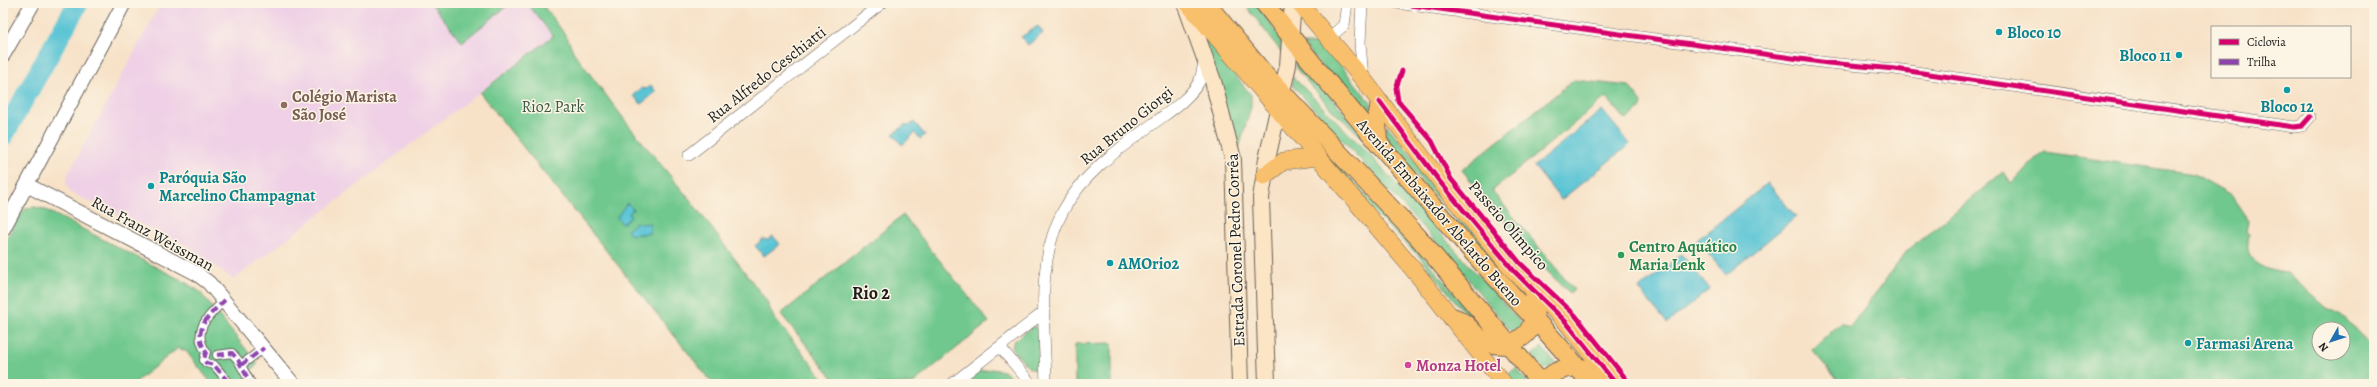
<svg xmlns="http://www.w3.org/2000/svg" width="2377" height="387" viewBox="0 0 2377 387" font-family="Alegreya,serif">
	<rect width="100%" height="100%" fill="#fcf5e5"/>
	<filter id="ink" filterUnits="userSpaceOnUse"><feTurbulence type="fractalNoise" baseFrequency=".025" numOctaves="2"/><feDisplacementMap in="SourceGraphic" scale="8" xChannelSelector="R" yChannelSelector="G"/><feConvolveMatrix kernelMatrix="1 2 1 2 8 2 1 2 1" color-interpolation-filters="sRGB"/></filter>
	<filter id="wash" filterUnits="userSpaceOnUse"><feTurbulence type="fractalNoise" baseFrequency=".012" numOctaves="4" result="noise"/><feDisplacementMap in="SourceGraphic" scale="16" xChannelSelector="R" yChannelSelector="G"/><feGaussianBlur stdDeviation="0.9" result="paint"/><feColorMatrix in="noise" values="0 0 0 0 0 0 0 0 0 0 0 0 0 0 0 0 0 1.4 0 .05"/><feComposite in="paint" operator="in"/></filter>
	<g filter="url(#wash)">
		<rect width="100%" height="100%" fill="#f7e2c8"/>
		<!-- built -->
		<path fill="#efd0e6" d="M161,3H527L553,36L233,280L189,246L71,193L66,184L68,174Z"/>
		<!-- green -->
		<path fill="#70c88e" stroke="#467255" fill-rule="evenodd" d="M431,3H511L462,42Z
			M527,3H541L567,37L574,53L630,127L691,201L766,300L774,318L828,384H713L480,93L553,36Z
			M1244,3H1255L1279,35L1283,54Z
			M1200,32L1251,95V107L1236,159Z
			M1303,44H1319L1326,47L1371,103L1370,124Z
			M1297,56L1369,143L1334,112L1298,71L1295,64Z
			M1293,77L1369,154L1522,324L1523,327L1512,332L1448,255L1293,86L1292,82Z
			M1574,80L1629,86L1642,103L1641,108L1626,120L1606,97L1492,191L1574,290L1570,293L1543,267L1462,170Z
			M1292,116L1424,257L1486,332L1477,328L1418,255L1381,220Z
			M1386,124L1524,293V297L1389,144L1386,137Z
			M2045,152L2194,174L2231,195L2248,220L2246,232L2249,234C2249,238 2247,245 2248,250C2252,266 2273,272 2287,273L2327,308L2340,314L2350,323L2374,351V384H1841L1812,350L1841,323L1850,327L1907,251L2003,172L2011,184C2022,174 2032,159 2045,152ZM2319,329H2343V353H2319Z
			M35,207L44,209L183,281L199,291L258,364L251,370L262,384H212L186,351L178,348L133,384H3V244L20,214L27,208Z
			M903,215L989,322L912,384H838L781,314Z
			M1033,326L1039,329V366L1035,370L1029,368L1012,349L1013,342Z
			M1112,343V384H1075V344Z
			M1542,347L1556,364L1544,369L1532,355Z
			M1516,368L1529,384H1513L1506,376Z
			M992,369L1004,371L1019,384H963L978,372Z"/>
		<!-- water -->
		<path fill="#5ac4d5" stroke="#3b7078" d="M1038,26L1043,33L1028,45L1021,37Z
			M651,85L656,92L641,104L633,95L642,88L647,89Z
			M1602,110L1630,144L1561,200L1534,166Z
			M914,122L925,135L920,139L915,133L902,145L893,134L906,124L908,127Z
			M1768,183L1796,217L1726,275L1697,240Z
			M627,203L633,209L629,214L631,217L622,224L617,217Z
			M637,222L640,224L650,223V233L632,235L627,230Z
			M773,236L780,244L764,256L755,246L763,239L768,240Z
			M1681,254L1710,289L1667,323L1639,289Z"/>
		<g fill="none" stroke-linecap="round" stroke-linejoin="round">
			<!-- river -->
			<path stroke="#5ac4d5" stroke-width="21" d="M3,136L78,3"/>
		</g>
	</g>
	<g filter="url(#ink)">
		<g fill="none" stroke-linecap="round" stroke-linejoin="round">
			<!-- pedestrian casing -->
			<g stroke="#696158" stroke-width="10">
				<path id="pedestrian" d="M225,300C209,315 191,330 206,352L204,360L206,363L214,365L230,384
					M217,355L232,353L238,360L251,384
					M241,365L264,348"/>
			</g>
			<!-- minor casing -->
			<g stroke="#696158" stroke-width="12">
				<path id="minor" d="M1362,3L1360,43L1363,78
					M1397,3L1828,63L1895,69L2294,127L2302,126L2310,117
					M1329,38L1344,25L1347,3
					M689,155L882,3
					M1000,347L1031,384
					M952,384L1044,312
					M1046,384C1045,327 1035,263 1063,211C1083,173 1120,148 1154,123C1170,111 1188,100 1199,82C1202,75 1203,66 1205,59"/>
			</g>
			<!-- tertiary casing -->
			<g stroke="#696158" stroke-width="16">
				<path id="tertiary" d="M3,55L33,3
					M27,185L196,273L209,283L293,384
					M3,229L124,3"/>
			</g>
			<!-- secondary casing -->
			<g stroke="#696158" stroke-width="18">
				<path id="secondary" d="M1185,3L1213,81L1233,159L1240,384
					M1267,384L1261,198L1267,159L1288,65L1293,3"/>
			</g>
			<!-- primary casing -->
			<g stroke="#696158" stroke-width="18">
				<path id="primary" d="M1188,3L1417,274L1504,384
					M1299,3L1363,79L1454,199L1514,271L1566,322L1616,384
					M1264,176L1284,161L1317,157"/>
			</g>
			<!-- trunk casing -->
			<g stroke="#696158" stroke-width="20">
				<path id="trunk" d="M1206,3L1261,70L1418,237L1542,384
					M1264,3C1331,87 1399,169 1470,249C1510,295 1554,336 1591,384
					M1378,144L1377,119L1380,102
					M1452,317C1470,322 1471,335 1486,342C1506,350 1530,339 1534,318C1536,309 1535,299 1534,290
					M1541,384C1560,363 1588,361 1606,384"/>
			</g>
			<!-- pedestrian -->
			<use href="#pedestrian" stroke="#fff" stroke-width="8"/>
			<!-- minor -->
			<use href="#minor" stroke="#fff" stroke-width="11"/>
			<!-- tertiary -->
			<use href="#tertiary" stroke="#fff" stroke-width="14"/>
			<!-- secondary -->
			<use href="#secondary" stroke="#fce5c4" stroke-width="16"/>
			<!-- primary -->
			<use href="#primary" stroke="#f8bf6c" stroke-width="17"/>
			<!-- trunk -->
			<use href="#trunk" stroke="#f8bf6c" stroke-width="18"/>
			<!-- quiet -->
			<path stroke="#8e44ad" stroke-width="4" stroke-dasharray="8 4" stroke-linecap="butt" d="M225,300C209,315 191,330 206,352L204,360L206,363L214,365L230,384
				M217,355L232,353L238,360L251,384
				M241,365L264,348"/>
			<!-- cycleway casing -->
			<g stroke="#fcf5e5" stroke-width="8">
				<path id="cycleway" d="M1397,3L1828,63L1895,69L2294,127L2302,126L2310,117
					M1402,71L1396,88L1398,101L1432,141L1451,179L1520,263L1575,315L1630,384
					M1380,102L1440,182L1500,254L1514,271L1566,322L1616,384"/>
			</g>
			<!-- cycleway -->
			<use href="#cycleway" stroke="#d6006c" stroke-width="5"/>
		</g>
	</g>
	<!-- markers -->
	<g fill="#0f9aa8" stroke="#fcf5e5" stroke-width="1.5">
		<circle cx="1999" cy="32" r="4"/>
		<circle cx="2179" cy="55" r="4"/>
		<circle cx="2287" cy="90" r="4"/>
		<circle cx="151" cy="186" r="4"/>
		<circle cx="1110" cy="263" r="4"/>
		<circle cx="2188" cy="343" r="4"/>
	</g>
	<circle fill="#8d6e63" stroke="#fcf5e5" stroke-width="1.5" cx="284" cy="105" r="4"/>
	<circle fill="#2e9e5b" stroke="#fcf5e5" stroke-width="1.5" cx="1621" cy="255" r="4"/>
	<circle fill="#d1479c" stroke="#fcf5e5" stroke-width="1.5" cx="1408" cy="365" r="4"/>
	<g text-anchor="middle" stroke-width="3" stroke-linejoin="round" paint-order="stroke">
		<!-- culture labels -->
		<g font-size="16" font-weight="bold" fill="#0d838f" stroke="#fcf5e5" text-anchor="start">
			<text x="2007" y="38">Bloco 10</text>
			<text x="2171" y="61" text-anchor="end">Bloco 11</text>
			<text x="2287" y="112" text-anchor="middle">Bloco 12</text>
			<text x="159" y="183">Paróquia São<tspan x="159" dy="18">Marcelino Champagnat</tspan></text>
			<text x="1118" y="269">AMOrio2</text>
			<text x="2196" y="349">Farmasi Arena</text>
		</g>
		<!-- street labels -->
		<g font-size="16" fill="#1c1c1c" stroke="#fcf5e5">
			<text transform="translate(766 74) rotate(-38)" y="6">Rua Alfredo Ceschiatti</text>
			<text transform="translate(1126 125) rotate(-39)" y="6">Rua Bruno Giorgi</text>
			<text transform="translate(1440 212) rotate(49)" y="6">Avenida Embaixador Abelardo Bueno</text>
			<text transform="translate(1509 225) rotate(49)" y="6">Passeio Olímpico</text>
			<text transform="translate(153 233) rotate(29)" y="6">Rua Franz Weissman</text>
			<text transform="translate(1235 250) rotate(-92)" y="6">Estrada Coronel Pedro Corrêa</text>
		</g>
		<!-- education labels -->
		<g font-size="16" font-weight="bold" fill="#785e54" stroke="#fcf5e5" text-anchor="start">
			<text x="292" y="102">Colégio Marista<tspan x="292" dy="18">São José</tspan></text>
		</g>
		<!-- park labels -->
		<g font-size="16" fill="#395844" stroke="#fcf5e5">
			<text x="553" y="112">Rio2 Park</text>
		</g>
		<!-- leisure labels -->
		<g font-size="16" font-weight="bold" fill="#27864d" stroke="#fcf5e5" text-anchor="start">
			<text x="1629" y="252">Centro Aquático<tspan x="1629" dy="18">Maria Lenk</tspan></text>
		</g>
		<!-- hotel labels -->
		<g font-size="16" font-weight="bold" fill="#b23c85" stroke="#fcf5e5" text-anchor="start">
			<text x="1416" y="371">Monza Hotel</text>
		</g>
		<!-- quarter labels -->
		<g font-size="18" font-weight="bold" fill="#1c1c1c" stroke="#fcf5e5">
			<text x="871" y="299">Rio 2</text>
		</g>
	</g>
	<!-- margin -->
	<rect width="2377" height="387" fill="none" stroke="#fcf5e5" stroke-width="16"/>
	<!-- legend -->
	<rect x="2211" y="26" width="140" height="52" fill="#fcf5e5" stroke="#a29e95"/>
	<rect x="2219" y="39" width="20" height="6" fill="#d6006c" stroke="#a29e95"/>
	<text x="2247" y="46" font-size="12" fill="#1c1c1c">Ciclovia</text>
	<rect x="2219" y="59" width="20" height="6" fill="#8e44ad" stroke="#a29e95"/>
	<text x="2247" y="66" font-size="12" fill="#1c1c1c">Trilha</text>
	<!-- north arrow -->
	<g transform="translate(2331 341) rotate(231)"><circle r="19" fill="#fcf5e5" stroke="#a29e95"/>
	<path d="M0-3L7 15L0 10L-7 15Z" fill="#1f6fb2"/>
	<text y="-6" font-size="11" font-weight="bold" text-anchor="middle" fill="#1c1c1c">N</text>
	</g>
</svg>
